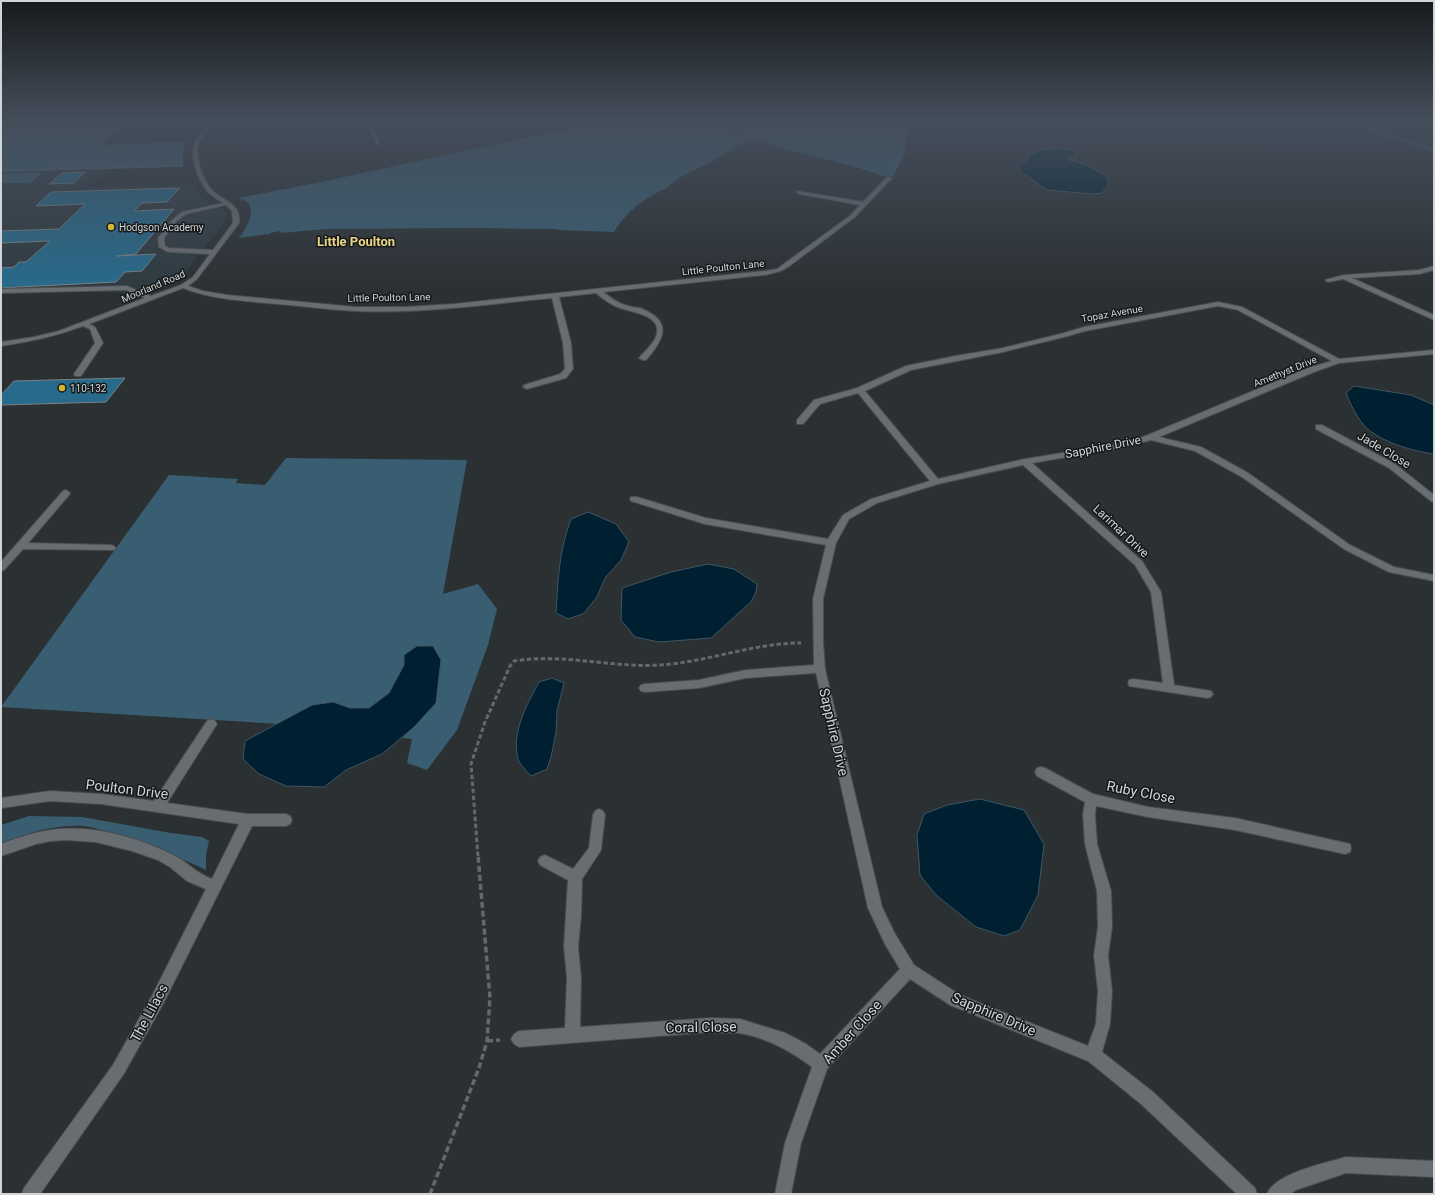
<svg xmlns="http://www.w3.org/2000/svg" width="1435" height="1195" viewBox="0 0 1435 1195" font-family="Roboto,sans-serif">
	<rect width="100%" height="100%" fill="#2b3033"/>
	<!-- built -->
	<path fill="#2f3b41" d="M108,169L89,187L192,184L200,196L224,210L226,215L224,223L181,278L166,287L147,290H135L128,293L89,291L1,294V172Z"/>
	<!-- green -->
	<path fill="#395e72" d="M1,121H177L124,123L102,145L187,141L183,152V165L185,167L1,172Z
		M604,121H718L737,130L773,121H914L905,142V154L893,176H883L856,167L749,139L711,162L684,175L668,186L669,187C647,196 626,211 614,232L559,230L558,229L470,228L326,229L281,233L280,231L270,233V234L239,238C245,230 257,212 247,202C245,200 241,199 238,198L321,182Z
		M43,172L30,183H1V174Z
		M286,458L467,460L443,594L478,584L497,609L488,645L457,730L427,770L407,763L412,739L402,738L414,727L436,703L438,685L404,665L389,693L369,708H350L333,702L279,724L1,707L169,475L238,479L236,483L265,485Z
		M29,816L82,817L171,833L202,837L209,841L206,855V870C173,855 140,839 104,831C95,828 84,825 74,826C50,826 23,834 1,844V825Z"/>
	<!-- water -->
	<path fill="#002031" stroke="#3f5663" d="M1061,148L1072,150L1078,156H1068L1069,160C1085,164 1096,168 1108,178V186L1102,193L1093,194L1047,190L1020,171L1018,165L1027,160L1028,155L1042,150Z
		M1354,386L1411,395L1434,405V454C1412,451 1376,441 1362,423C1355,414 1350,403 1346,393Z
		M588,512L616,524L629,542L621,560L605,578L597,597L583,614L568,619L556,613C558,579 559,551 571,519Z
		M708,564L734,569L757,584L756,592L751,602L711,638L659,642L635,637L621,620L622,588L671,572Z
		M417,646H433L441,660L436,703L414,727L382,754L346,770L324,787L286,786L259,774L243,759L245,741L312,705L333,702L350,708H369L389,693L404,665V655Z
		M552,678L564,683L557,711L556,733L551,757L547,769L531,776C527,771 519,764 518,759C511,733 527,704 539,682Z
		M980,799L1024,810L1044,844L1038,895L1020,930L1004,936L976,927L936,895L920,875L917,835L924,814L947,805Z"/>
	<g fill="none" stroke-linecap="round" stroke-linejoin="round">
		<!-- stream -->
		<path stroke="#3f5663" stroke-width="3.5" d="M1343,121L1434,150"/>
	</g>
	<!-- building -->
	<path fill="#286a8b" stroke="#7b8184" d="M85,172L74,183L49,184L62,173Z
		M180,188L167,202L142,203L134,211L174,209L136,254L117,256L156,254L142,271L125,272L116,282L1,288V268L14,267L19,262H26L50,241L1,243V231L59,229L85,204L36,206L51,192Z
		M125,378L106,402L1,405V395L14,381Z"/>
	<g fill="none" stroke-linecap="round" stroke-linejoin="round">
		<!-- minor casing -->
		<g stroke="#484d50" stroke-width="2">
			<path id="minor" d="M213,121H217C212,128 202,134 199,142C194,157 203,182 214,192C226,203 241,203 239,223L197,279L188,286L203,291L227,295L356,307H406L454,304L765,271L777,269L851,215L860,205L799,194L796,192L797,191L863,202L887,177L892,178L855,217L788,267L781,271L765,275L603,292C610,297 617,303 625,305C630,307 635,307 640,308C673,321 665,338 646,360H643L639,358C644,352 651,346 655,339C666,315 633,313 620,308C611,305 603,299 596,293L559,297L571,343L573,369L566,378L527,389L523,387L524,385L560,374L565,369L563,343L552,298C487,304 422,314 356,311C330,310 304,306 278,304C246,301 214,300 183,288L89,324L95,327L103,343L81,376H75L74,374L95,343L90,329L83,326C56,336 29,342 1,346V342L34,337L59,331L145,298L126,290L1,293V289L127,286L151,296L181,285L193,277L210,254L168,252L159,247L158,238L173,219L182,212L223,203C217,199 212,196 208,192C198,180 189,156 195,142C198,134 207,127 213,121ZM226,205L232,211L233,223L213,250L169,248L165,246L164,238L177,221L186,214Z
				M367,121H371L380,145L376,144Z
				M1434,266V270L1419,274L1352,278L1434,315V320L1343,279L1328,282L1325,280L1344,275L1419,270Z
				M1218,302L1242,307L1339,359L1434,350V354L1339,363L1314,372L1159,437L1201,447L1248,473L1350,545L1394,567L1434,575V581L1389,572L1344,549L1242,477L1195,451L1151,440L1125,447L1032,463L1142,561L1161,592L1174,685L1211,691L1213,694L1211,697L1207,698L1129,686L1128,683L1129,680L1133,679L1163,683L1151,592L1135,565L1023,465L938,484L877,503L849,519L836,543L823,599V642L825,669L882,907L895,934L914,965L960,995L1088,1046L1096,1024L1098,991L1094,955L1098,927L1097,891L1085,844L1083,815L1085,802L1037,776L1035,772L1037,768L1041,767L1045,768L1093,794L1148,807L1235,818L1350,844L1351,848L1350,852L1345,854L1235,830L1148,817L1096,806L1095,815L1097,844L1111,891L1112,927L1108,955L1112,991L1110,1024L1102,1052L1153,1092L1255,1188L1257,1194H1237L1141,1104L1088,1061L950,1005L910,979L827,1069L801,1143L791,1194H775L785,1143L812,1067C791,1051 765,1037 739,1033C730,1032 720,1033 711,1032L519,1047L514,1044L511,1039L514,1034L519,1031L565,1028L567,978L564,947L568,880L540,865L538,861L540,857L545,855L573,869L589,848L593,815L595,811L599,809L603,811L605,815L601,850L582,879L581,916L578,947L581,978L580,1027L711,1018L740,1019L785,1033L806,1044L820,1054L900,969L885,944L868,908L816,673L746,678L699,688L645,692L641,691L639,688L641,685L645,684L699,680L746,670L814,665L813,599L826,545L705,524L631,501L630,499L631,497H637L706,518L828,539L843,515L871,499L930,481L858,393L820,404L803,424H797V420L814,400L857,388L906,366L955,356L1003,348L1064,333L1084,327ZM1218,306L1238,310L1332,361L1308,368L1148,435L1124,443L1025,459L938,479L865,391L911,370L1003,352L1068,336L1085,331Z
				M1316,425H1322L1395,464L1434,495V502L1431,501L1389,468L1316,429Z
				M66,490L70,493L69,495L28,543L111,545L114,546L116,548L114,550L23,549L4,570L1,571V562L63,491Z
				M211,719L215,721L217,724L215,727L167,803L248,814H286L290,816L292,820L290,824L286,826H252L163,1004L123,1075L40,1194H22L24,1188L113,1065L153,994L206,889L187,881L170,867L158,860L132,851L96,842L66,840L51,841L36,844L1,856V844C17,838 34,832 51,830C90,824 138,837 173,855C188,862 194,872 212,879L239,824L101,804L50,801L1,808V798L50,791L101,794L154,801L207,721Z
				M1346,1157L1434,1161V1177L1346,1173L1296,1190L1290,1194H1267C1275,1173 1326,1163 1346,1157Z"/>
		</g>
		<!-- path-far2 -->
		<path stroke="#64686b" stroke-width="1.5" stroke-dasharray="2 1" stroke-linecap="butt" d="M895,167L901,155V144L909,121
			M52,169L77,159
			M1,171L182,165"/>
		<!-- path-far1 -->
		<path stroke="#64686b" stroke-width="3" stroke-dasharray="4.5 2.5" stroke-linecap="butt" d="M478,856L471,764L485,722L510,666L514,661C565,653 610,668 660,665C708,662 753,643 801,643"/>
		<!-- path -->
		<path stroke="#64686b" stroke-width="3.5" stroke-dasharray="6 3" stroke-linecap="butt" d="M487,1041L500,1040
			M430,1194L479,1068L487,1041L490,998L478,855"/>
		<!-- minor -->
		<use href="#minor" fill="#686d71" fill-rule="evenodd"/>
	</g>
	<!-- sky -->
	<linearGradient id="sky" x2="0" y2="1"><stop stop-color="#181a1c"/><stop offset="0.42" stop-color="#444e5b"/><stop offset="1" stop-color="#444e5b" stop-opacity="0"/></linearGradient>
	<rect width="1435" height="288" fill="url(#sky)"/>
	<!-- markers -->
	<g fill="#d4b635" stroke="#151819" stroke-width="1.5">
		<circle cx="111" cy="227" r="4"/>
		<circle cx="62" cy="388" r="4"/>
	</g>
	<g text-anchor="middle" stroke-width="3" stroke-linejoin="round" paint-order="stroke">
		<!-- far-poi labels -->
		<g font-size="10" fill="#d1d5d7" stroke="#151819" text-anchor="start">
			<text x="119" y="231">Hodgson Academy</text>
			<text x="70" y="392">110-132</text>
		</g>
		<!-- far-street labels -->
		<g font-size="10" fill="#d1d5d7" stroke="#151819">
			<text transform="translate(723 267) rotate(-6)" y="4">Little Poulton Lane</text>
			<text transform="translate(153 286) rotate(-23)" y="4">Moorland Road</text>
			<text transform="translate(389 297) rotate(-1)" y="4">Little Poulton Lane</text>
			<text transform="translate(1112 313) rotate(-10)" y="4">Topaz Avenue</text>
			<text transform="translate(1285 371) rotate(-22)" y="4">Amethyst Drive</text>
		</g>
		<!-- street labels -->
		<g font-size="12" fill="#d1d5d7" stroke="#151819">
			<text transform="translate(1103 447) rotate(-11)" y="4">Sapphire Drive</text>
			<text transform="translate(1384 450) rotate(31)" y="4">Jade Close</text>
			<text transform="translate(1121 531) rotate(43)" y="4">Larimar Drive</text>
		</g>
		<!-- far-district labels -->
		<g font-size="13" font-weight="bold" fill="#ebd688" stroke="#151819">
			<text x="356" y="246">Little Poulton</text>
		</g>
		<!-- near-street labels -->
		<g font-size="14" fill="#d1d5d7" stroke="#151819">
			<text transform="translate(834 732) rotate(77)" y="5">Sapphire Drive</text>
			<text transform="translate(127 789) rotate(7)" y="5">Poulton Drive</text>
			<text transform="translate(1141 792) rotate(11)" y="5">Ruby Close</text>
			<text transform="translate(149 1013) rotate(-62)" y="5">The Lilacs</text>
			<text transform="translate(994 1014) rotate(23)" y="5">Sapphire Drive</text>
			<text transform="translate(701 1027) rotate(-1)" y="5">Coral Close</text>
			<text transform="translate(852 1032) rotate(-48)" y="5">Amber Close</text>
		</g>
	</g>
	<!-- border -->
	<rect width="1435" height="1195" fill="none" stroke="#d1d5d7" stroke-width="4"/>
</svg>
